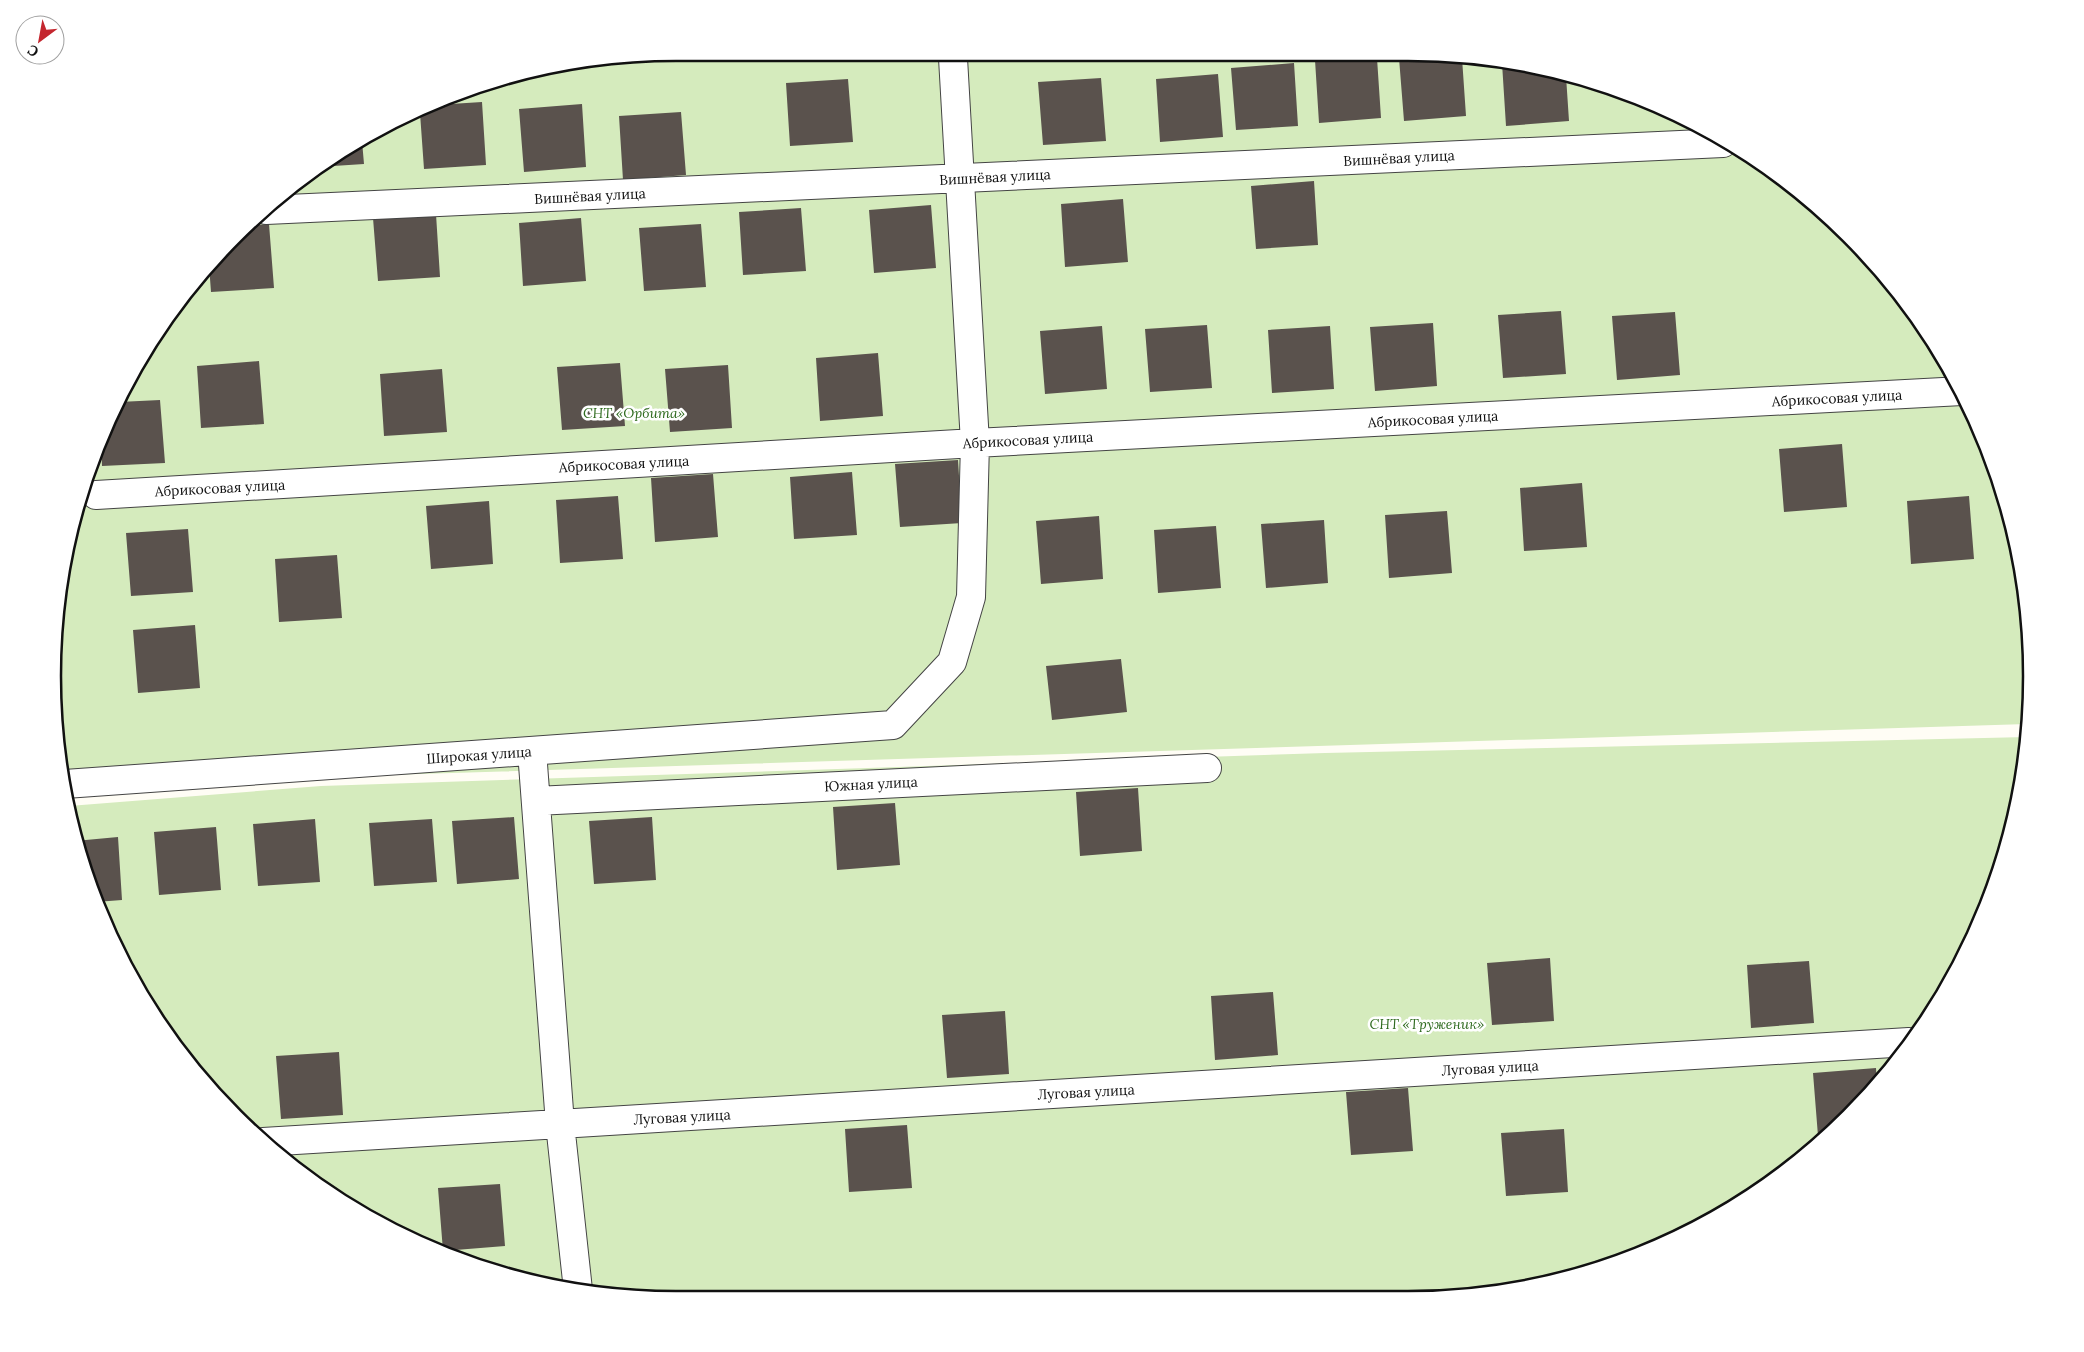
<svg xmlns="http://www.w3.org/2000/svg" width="2084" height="1352" viewBox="0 0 2084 1352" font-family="Lora,serif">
	<rect width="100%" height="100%" fill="#fffdf5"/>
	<!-- green -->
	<path fill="#d5ebbd" d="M594,58H1490L1608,86L1684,117L1819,207L1902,296L1967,400L2010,514L2030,635L2027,724L65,785L54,717V636L86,475L136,365L182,296L235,235L329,158L476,86Z
		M2027,737L2026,757L1998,876L1948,987L1877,1087L1788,1170L1684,1235L1569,1278L1448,1298L595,1294L437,1252L330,1195L265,1145L157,1022L100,915L74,837L69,806L321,786L1325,753Z"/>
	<!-- building -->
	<path fill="#5a524d" d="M1339,58H1377L1381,118L1319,123L1315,60Z
		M1399,58H1462L1466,116L1404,121Z
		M1294,63L1298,126L1236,130L1231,68Z
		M1502,63H1510L1566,76L1569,121L1506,126Z
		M1218,74L1223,137L1160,142L1156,79Z
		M1101,78L1106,141L1043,145L1038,82Z
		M848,79L853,142L790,146L786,83Z
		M482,102L486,165L424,169L420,113L435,105Z
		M582,104L586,167L524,172L519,109Z
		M681,112L686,175L623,180L619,116Z
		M362,141L364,164L318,167L329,158Z
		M1314,181L1318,245L1256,249L1251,186Z
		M1123,199L1128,262L1065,267L1061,204Z
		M931,205L936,268L874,273L869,210Z
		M801,208L806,271L743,275L739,212Z
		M436,214L440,277L378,281L373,218Z
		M581,218L586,281L523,286L519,223Z
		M269,224L274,288L211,292L209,265L235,235L246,226Z
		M701,224L706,287L644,291L639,228Z
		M1561,311L1566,374L1503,378L1498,315Z
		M1675,312L1680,375L1617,380L1612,316Z
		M1433,323L1437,386L1375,391L1370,327Z
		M1207,325L1212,388L1150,392L1145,329Z
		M1102,326L1107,389L1045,394L1040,331Z
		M1330,326L1334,389L1272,393L1268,330Z
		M878,353L883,416L820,421L816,358Z
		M259,361L264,424L201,428L197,366Z
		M620,363L625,426L562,430L557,367Z
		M728,365L732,428L670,432L665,369Z
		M442,369L447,432L384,436L380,374Z
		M160,400L165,463L102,466L101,443L119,402Z
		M1842,444L1847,507L1784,512L1779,449Z
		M958,460L962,523L900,527L895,464Z
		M852,472L857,535L794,539L790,477Z
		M713,474L718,537L655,542L651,478Z
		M1582,483L1587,547L1524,551L1520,488Z
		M618,496L623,559L560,563L556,500Z
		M1969,496L1974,559L1911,564L1907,501Z
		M489,501L493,564L431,569L426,506Z
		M1447,511L1452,573L1389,578L1385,515Z
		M1099,516L1103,579L1041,584L1036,521Z
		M1324,520L1328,583L1266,588L1261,524Z
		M1216,526L1221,588L1158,593L1154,530Z
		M188,529L193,592L131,596L126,533Z
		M337,555L342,618L279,622L275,559Z
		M195,625L200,688L138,693L133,630Z
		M1121,659L1127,712L1052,720L1046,666Z
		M1138,788L1142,851L1080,856L1076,792Z
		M895,803L900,865L837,870L833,807Z
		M514,817L519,879L457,884L452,821Z
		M652,817L656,880L594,884L589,821Z
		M315,819L320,882L258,886L253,824Z
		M432,819L437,882L374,886L369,823Z
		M216,827L221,890L159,895L154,832Z
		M118,837L122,900L96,902L75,841Z
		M1550,958L1554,1021L1492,1025L1487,963Z
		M1809,961L1814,1023L1751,1028L1747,965Z
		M1273,992L1278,1055L1215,1060L1211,996Z
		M1005,1011L1009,1074L947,1078L942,1015Z
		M339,1052L343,1115L281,1119L276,1056Z
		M1876,1068L1877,1087L1826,1135L1818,1136L1813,1073Z
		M1408,1088L1413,1151L1351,1155L1346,1092Z
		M907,1125L912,1188L849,1192L845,1129Z
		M1564,1129L1568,1192L1506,1196L1501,1133Z
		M500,1184L505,1246L443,1251L438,1188Z"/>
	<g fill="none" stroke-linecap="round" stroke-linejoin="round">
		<!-- minor casing -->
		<g stroke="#444" stroke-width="30">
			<path id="minor" d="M266,210L1723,143
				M96,495L975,443L1962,391
				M532,751L560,1124L578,1290
				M65,784L893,725L952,662L971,597L975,443L953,58
				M536,801L1207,768
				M263,1142L1909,1042"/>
		</g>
		<!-- minor -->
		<use href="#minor" stroke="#fff" stroke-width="28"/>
	</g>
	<g text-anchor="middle" stroke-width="5" stroke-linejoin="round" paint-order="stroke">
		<!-- street labels -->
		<g font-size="14" fill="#111" stroke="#fff">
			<text transform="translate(1399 158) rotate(-3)" y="5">Вишнёвая улица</text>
			<text transform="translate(995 177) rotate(-3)" y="5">Вишнёвая улица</text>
			<text transform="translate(590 196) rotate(-3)" y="5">Вишнёвая улица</text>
			<text transform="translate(1837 398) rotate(-3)" y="5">Абрикосовая улица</text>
			<text transform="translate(1433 419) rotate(-3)" y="5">Абрикосовая улица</text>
			<text transform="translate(1028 440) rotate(-3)" y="5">Абрикосовая улица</text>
			<text transform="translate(624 464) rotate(-3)" y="5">Абрикосовая улица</text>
			<text transform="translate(220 488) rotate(-3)" y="5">Абрикосовая улица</text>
			<text transform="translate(479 755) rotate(-4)" y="5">Широкая улица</text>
			<text transform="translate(871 784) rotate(-3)" y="5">Южная улица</text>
			<text transform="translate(1490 1068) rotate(-3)" y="5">Луговая улица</text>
			<text transform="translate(1086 1092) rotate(-3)" y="5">Луговая улица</text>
			<text transform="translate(682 1117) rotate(-3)" y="5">Луговая улица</text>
		</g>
		<!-- park labels -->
		<g font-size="14" font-style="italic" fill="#2f6b1f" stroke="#fff">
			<text x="634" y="418">СНТ «Орбита»</text>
			<text x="1427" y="1029">СНТ «Труженик»</text>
		</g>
	</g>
	<!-- crop -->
	<path d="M0 0H2084V1352H0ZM676 61H1408A615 615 0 0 1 2023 676V676A615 615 0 0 1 1408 1291H676A615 615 0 0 1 61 676V676A615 615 0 0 1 676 61Z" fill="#fff" fill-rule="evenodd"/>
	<path fill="none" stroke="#111" stroke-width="2.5" d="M676 61H1408A615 615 0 0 1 2023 676V676A615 615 0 0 1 1408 1291H676A615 615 0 0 1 61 676V676A615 615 0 0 1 676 61Z"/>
	<!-- north arrow -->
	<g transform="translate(40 40) rotate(212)"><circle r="24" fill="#ffffff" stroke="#a0a0a0"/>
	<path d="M0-4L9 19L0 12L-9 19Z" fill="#c4262e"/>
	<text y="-8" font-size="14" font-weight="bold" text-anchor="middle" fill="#111111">С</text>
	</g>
</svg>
